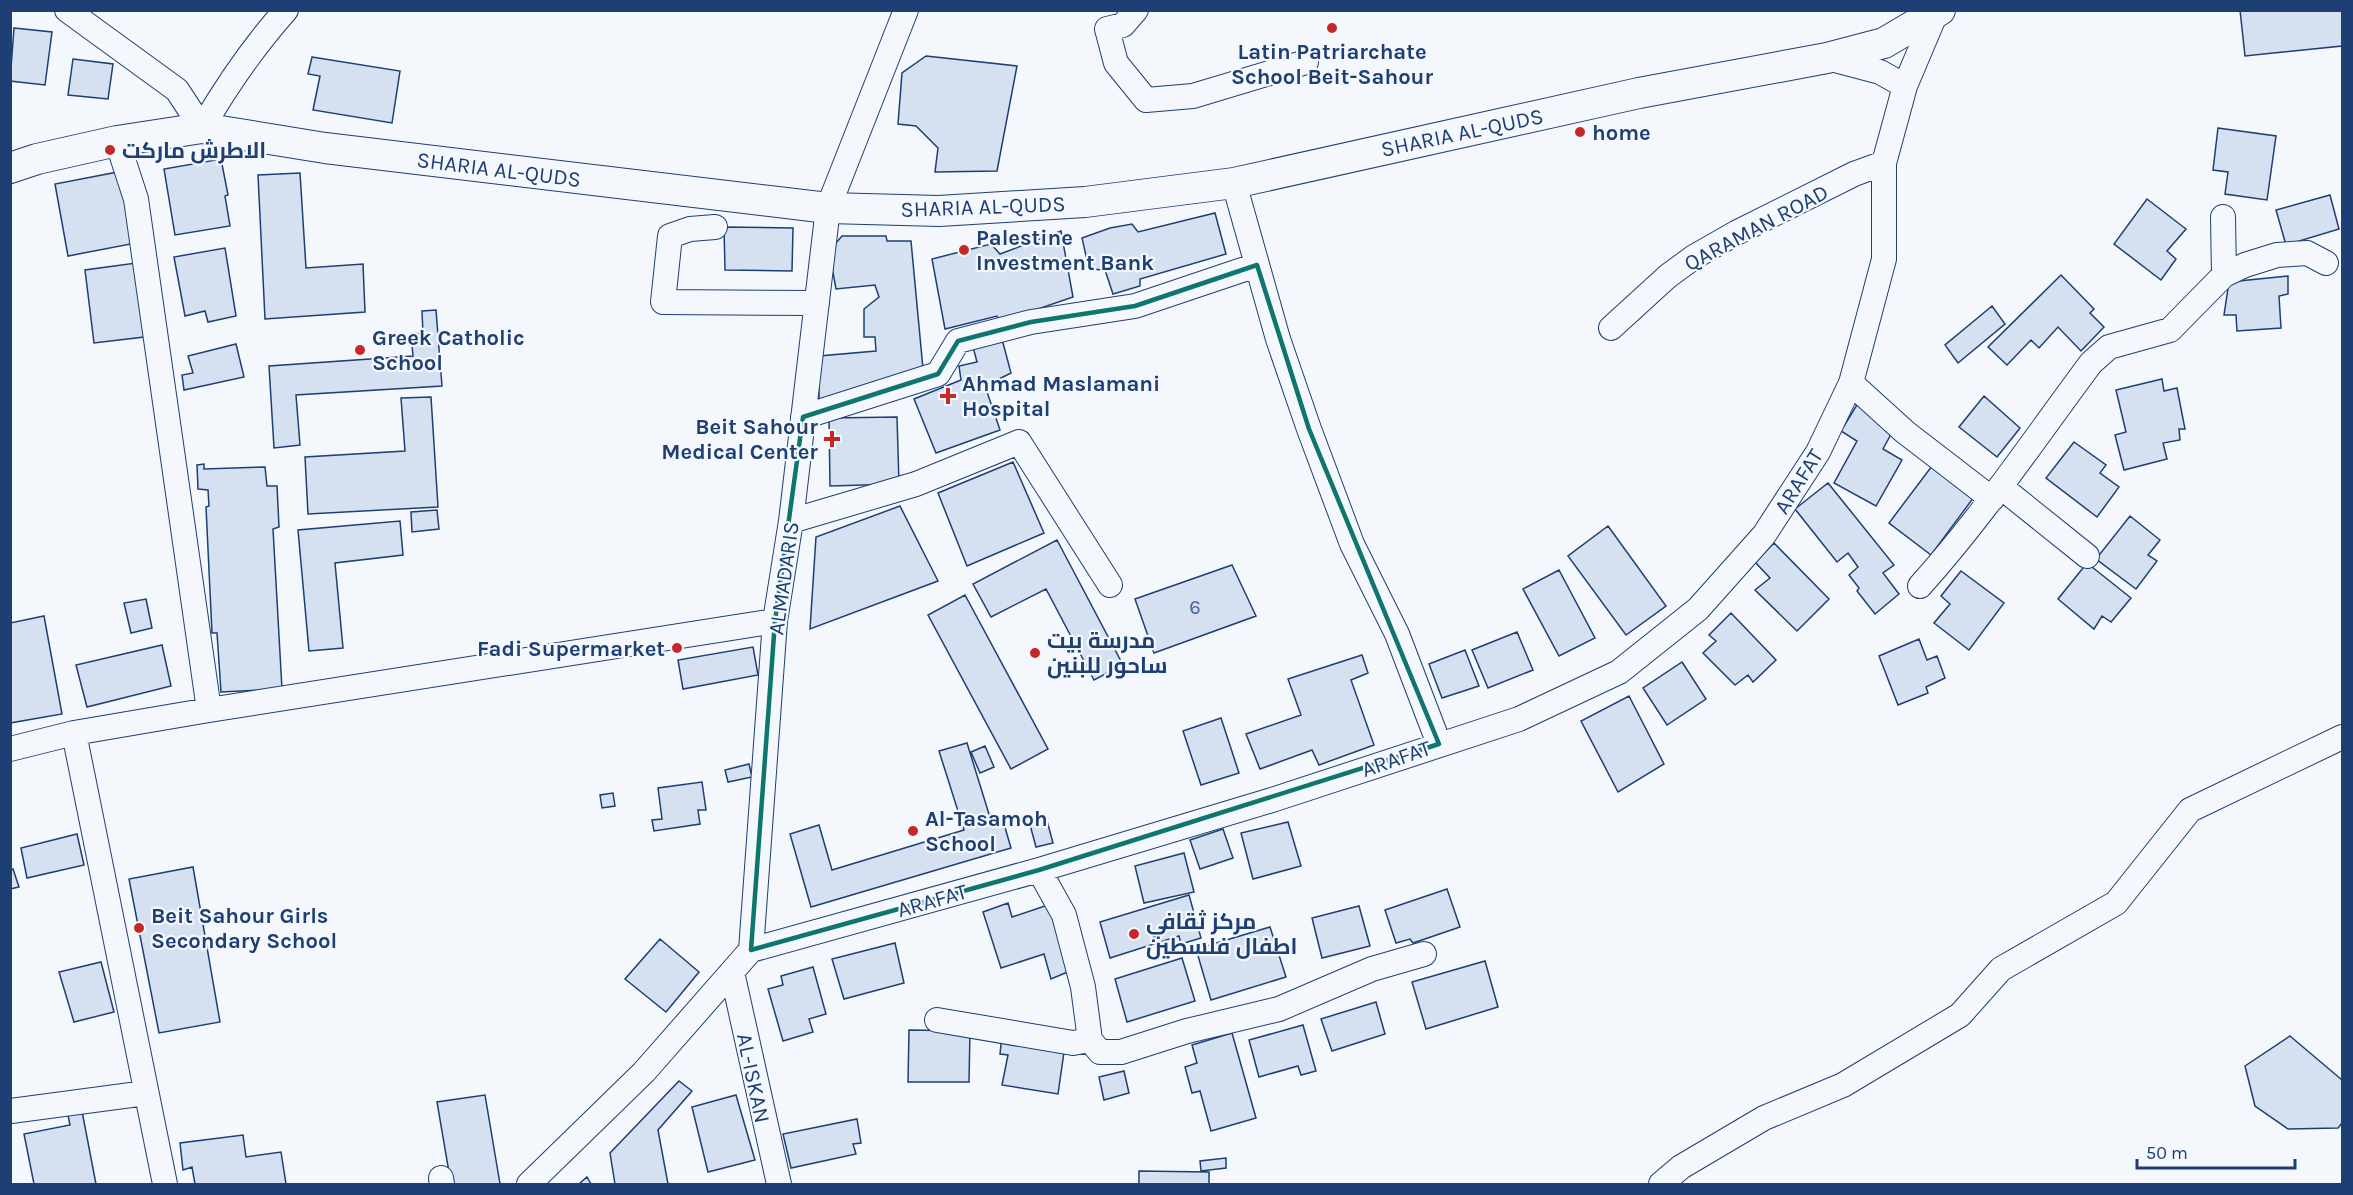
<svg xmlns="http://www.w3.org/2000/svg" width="2353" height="1195" viewBox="0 0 2353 1195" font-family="Karla,Cairo,sans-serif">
	<rect width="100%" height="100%" fill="#f4f7fb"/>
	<!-- building -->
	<path fill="#d5e0f0" stroke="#1d3f73" stroke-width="1.5" d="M2240,10H2342V46L2245,56Z
		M14,28L52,32L45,85L10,81Z
		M926,56L1017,66L997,171L935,172L938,148L916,126L898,124L902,73Z
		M312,57L400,71L392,123L313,110L320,76L308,74Z
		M73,59L113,64L108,99L68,95Z
		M2218,128L2276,136L2267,200L2225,194L2228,172L2213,170Z
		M221,159L228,195L225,196L230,226L175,235L164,169Z
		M123,171L136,243L68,256L55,184Z
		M300,173L306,268L363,264L365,312L265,319L258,175Z
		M2330,195L2339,229L2286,245L2276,210Z
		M2147,199L2186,229L2167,251L2176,259L2161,280L2114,244Z
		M1215,213L1226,254L1140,279V286L1113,294L1105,270L1089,269L1082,238L1110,228L1132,224L1138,232Z
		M724,227L793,228L792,271L725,270Z
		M1061,231L1073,297L1000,322L997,316L945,329L932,259L991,244L1000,254Z
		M842,236H886L887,241H911L923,369L819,410V356L876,351L875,337H864V309L879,297L875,285L836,289L829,251Z
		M225,248L236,316L208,322L205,311L185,316L174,257Z
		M136,263L144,337L94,343L85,270Z
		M2061,275L2094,309L2090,313L2104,327L2081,351L2058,327L2039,348L2031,340L2007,365L1988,347Z
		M2288,276V294L2279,296L2281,328L2237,331L2236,315H2224L2229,282Z
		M1992,306L2005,324L1958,363L1945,345Z
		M436,310L442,386L296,395L300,445L274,448L269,366L413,356L411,333L423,334L422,311Z
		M1002,339L1011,373L985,386L1000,430L936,453L914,399L961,380L959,366L977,362L973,347Z
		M236,344L244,377L184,390L182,375L193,373L188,356Z
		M2162,379L2164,391L2177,388L2185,429H2179L2180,440L2163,443L2167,459L2124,470L2115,435L2126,432L2116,390Z
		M1984,396L2020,428L1997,457L1959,427Z
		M431,397L438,507L308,514L305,457L405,451L401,398Z
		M1858,403L1896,425L1883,449L1902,460L1876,506L1834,483L1857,441L1841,431Z
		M897,417L899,484L830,486L829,418Z
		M2074,442L2106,465L2100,473L2119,487L2097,517L2046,478Z
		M1013,462L1044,533L967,566L938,493Z
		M1935,462L1977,493L1931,555L1889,523Z
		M204,464V469L265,467L267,486H277L279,527L273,529L282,689L221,692L217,633H212L206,507L209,506L208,490L198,489L197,465Z
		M1828,483L1894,565L1883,573L1899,594L1875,614L1857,591L1859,588L1849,575L1858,567L1848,553L1837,562L1795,509Z
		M900,506L938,581L810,629L816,537Z
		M437,510L439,529L412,532L411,512Z
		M2130,516L2160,540L2148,555L2157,561L2136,589L2096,559Z
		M400,521L403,555L335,563L343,648L309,651L298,530Z
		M1608,526L1666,606L1626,635L1568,556Z
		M1057,540L1123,665L1094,680L1046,589L991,617L973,584Z
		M1774,543L1829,599L1797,631L1755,590L1770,578L1755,562Z
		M2087,563L2131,598L2111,622L2102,616L2094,629L2058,599Z
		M1232,565L1256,616L1154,653L1135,599Z
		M1559,570L1595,638L1559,656L1523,589Z
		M1961,571L2004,603L1969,650L1934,623L1950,604L1941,596Z
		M965,595L1048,749L1011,769L928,615Z
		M146,599L152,628L131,633L124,603Z
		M1731,613L1776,660L1753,682L1748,675L1735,685L1703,653L1716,641L1709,635Z
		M44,616L62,714L10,723V623Z
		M1517,632L1533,670L1488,688L1472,650Z
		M1919,639L1927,660L1937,656L1945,678L1926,687L1928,693L1898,705L1879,656Z
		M162,645L171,686L87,707L76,665Z
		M753,647L758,675L683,689L678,660Z
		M1465,650L1479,686L1442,698L1429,664Z
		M1362,655L1368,673L1351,680L1374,745L1319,765L1312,750L1260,769L1246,734L1301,715L1288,679Z
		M1682,662L1706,699L1667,725L1643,688Z
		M1629,696L1664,764L1618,792L1581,721Z
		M1221,718L1239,773L1201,785L1183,731Z
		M967,743L993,827L1004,824L1011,848L811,907L790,834L819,825L832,870L964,830L939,751Z
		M985,746L994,767L980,773L971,752Z
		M749,764L752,777L728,782L725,770Z
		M702,782L706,810H698L700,824L654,831L652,820L662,819L658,788Z
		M613,793L615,806L602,808L600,795Z
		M1046,817L1053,843L1036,847L1029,821Z
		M1288,822L1301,866L1253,879L1241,833Z
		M1223,829L1233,858L1200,869L1190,840Z
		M77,834L84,865L27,878L21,848Z
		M1184,853L1194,892L1144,903L1135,866Z
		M193,867L220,1022L159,1033L129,879Z
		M13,869L19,887L10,889V870Z
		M1447,889L1460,927L1413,943L1410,939L1396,943L1385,910Z
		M1189,895L1201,938L1181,944L1179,936L1110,958L1100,922Z
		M1008,903L1012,917L1048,905L1070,971L1051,979L1044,954L1001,968L983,912Z
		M1359,906L1370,946L1322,958L1312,918Z
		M1270,927L1286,977L1211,1000L1196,949Z
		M660,939L699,972L666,1012L625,979Z
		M895,943L904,983L844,999L832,959Z
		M1182,958L1195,1001L1127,1022L1115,979Z
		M1485,961L1498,1007L1426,1029L1412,982Z
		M101,962L114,1012L74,1022L59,972Z
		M813,967L826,1014L809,1019L813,1032L783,1041L768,989L783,985L781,976Z
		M1376,1002L1385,1034L1332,1051L1321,1019Z
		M1303,1025L1316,1071L1301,1075L1298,1066L1259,1077L1249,1040Z
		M909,1030L970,1031L969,1082H908Z
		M1232,1033L1256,1118L1211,1131L1200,1091L1192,1093L1185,1067L1197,1063L1192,1045Z
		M1002,1035L1065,1045L1058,1094L1002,1085L1008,1055L1000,1054Z
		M2290,1036L2342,1080V1123L2338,1128L2288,1129L2255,1106L2245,1066Z
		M1124,1071L1129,1093L1104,1100L1099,1077Z
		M679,1081L692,1091L658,1130L668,1184H615L610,1153Z
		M485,1095L500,1184H451L437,1102Z
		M736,1095L755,1160L708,1172L692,1107Z
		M81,1106L96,1184H34L24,1134L70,1125L67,1110Z
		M857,1119L861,1143L853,1144L856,1154L791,1168L783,1134Z
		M243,1135L246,1157L281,1152L286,1184H195L192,1167L183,1170L180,1143Z
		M1226,1158V1168L1201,1171L1200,1161Z
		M1139,1171L1209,1172V1184H1139Z
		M587,1177L591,1184H579Z"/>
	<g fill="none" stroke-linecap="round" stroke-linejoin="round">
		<!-- minor casing -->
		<g stroke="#1d3f73" stroke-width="26">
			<path id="minor" d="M67,10L177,90L202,128C227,85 253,47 286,10
				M1136,10L1123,25L1107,29L1116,63L1146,100L1193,96L1306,62
				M1827,58L1880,72L1905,86
				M117,141L136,199L209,710
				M1234,183L1278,339L1309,429L1352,544L1397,634L1439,744
				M2223,217L2224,275
				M715,227L690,229L670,236L663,302L817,303
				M1611,328L1668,276L1694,257L1736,233L1854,174L1884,163
				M1851,383L1905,432L1992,499
				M803,417L938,374L958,341L1031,322L1135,306L1257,265
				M2001,487L2087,556
				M791,521L916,484L1019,442L1110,585
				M1920,586C1983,516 2035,438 2091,363L2109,347L2170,330L2224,275L2245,265L2277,255L2307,253L2326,263
				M74,733L165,1184
				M10,749L74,733L209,710L775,621
				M1039,870L1064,915L1083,987L1090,1040L1100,1052H1121L1187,1031L1279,1009L1372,969L1424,954
				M751,950L775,621L791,521L828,208L906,10
				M732,972L779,1184
				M937,1020L1073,1043L1090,1040
				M11,1111L146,1093
				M441,1178L442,1184
				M529,1184L644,1072L751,950L1039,870L1272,800L1519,719L1619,672L1698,609L1764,535L1818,452L1851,383L1884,259V163L1905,86L1935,15
				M1661,1184L1681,1167L1764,1118L1843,1085L1960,1015L2001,969L2116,903L2190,810L2342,737"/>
		</g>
		<!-- major casing -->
		<g stroke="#1d3f73" stroke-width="32">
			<path id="major" d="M10,168L37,159L117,141L202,128L325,148L828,208L939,211L1085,202L1234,183L1639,93L1827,58L1884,43L1940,10"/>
		</g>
		<!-- minor -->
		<use href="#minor" stroke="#f4f7fb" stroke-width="24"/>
		<!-- major -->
		<use href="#major" stroke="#f4f7fb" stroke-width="30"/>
	</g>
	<!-- marked area -->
	<path fill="none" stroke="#0f766e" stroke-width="4.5" stroke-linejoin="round" d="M1257,265L1309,429L1439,744L1039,870L751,950L775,621L803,417L938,374L958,341L1031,322L1135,306Z"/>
	<!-- markers -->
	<g fill="#c62828" stroke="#f4f7fb" stroke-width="2">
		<circle cx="1332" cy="28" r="6"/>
		<circle cx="1580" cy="132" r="6"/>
		<circle cx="110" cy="150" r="6"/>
		<circle cx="964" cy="250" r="6"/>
		<circle cx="360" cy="350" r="6"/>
		<path d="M945 387h6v6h6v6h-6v6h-6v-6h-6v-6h6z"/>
		<path d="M829 430h6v6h6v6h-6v6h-6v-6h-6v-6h6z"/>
		<circle cx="677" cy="648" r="6"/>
		<circle cx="1035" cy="653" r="6"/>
		<circle cx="913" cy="831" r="6"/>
		<circle cx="139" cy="928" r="6"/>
		<circle cx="1134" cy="934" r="6"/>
	</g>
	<g text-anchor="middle" stroke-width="4.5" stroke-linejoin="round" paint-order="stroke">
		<!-- number labels -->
		<g font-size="20" fill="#4b6792">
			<text x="1195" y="614">6</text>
		</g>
		<!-- poi labels -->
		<g font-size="22" font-weight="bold" fill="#1d3f73" stroke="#f4f7fb" text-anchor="start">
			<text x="1332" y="59" text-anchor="middle">Latin Patriarchate<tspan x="1332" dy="25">School Beit-Sahour</tspan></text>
			<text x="1592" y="140">home</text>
			<text x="122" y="158">الاطرش ماركت</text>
			<text x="976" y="245">Palestine<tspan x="976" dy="25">Investment Bank</tspan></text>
			<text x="372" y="345">Greek Catholic<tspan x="372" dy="25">School</tspan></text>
			<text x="962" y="391">Ahmad Maslamani<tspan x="962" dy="25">Hospital</tspan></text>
			<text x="818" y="434" text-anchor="end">Beit Sahour<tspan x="818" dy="25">Medical Center</tspan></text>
			<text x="1047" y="648">مدرسة بيت<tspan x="1047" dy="25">ساحور للبنين</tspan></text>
			<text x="665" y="656" text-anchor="end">Fadi Supermarket</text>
			<text x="925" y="826">Al-Tasamoh<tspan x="925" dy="25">School</tspan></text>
			<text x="151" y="923">Beit Sahour Girls<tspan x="151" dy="25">Secondary School</tspan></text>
			<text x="1146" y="929">مركز ثقافي<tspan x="1146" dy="25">اطفال فلسطين</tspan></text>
		</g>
		<!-- street labels -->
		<g font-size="22" fill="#1d3f73" stroke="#f4f7fb">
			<text transform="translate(1462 132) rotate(-12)" y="8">SHARIA AL-QUDS</text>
			<text transform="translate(499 169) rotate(7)" y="8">SHARIA AL-QUDS</text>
			<text transform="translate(983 206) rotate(-2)" y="8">SHARIA AL-QUDS</text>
			<text transform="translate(1756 227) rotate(-28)" y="8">QARAMAN ROAD</text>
			<text transform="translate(1798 481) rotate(-58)" y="8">ARAFAT</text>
			<text transform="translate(783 578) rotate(-82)" y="8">ALMADARIS</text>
			<text transform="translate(1396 758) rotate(-19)" y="8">ARAFAT</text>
			<text transform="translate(932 900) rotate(-16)" y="8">ARAFAT</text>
			<text transform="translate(754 1078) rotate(78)" y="8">AL-ISKAN</text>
		</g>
	</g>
	<!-- border -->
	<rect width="2353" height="1195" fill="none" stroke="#1d3f73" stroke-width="24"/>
	<!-- scale -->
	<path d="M2137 1159v9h158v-9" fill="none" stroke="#1d3f73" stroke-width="3"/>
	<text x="2146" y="1159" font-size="18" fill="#1d3f73" stroke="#f4f7fb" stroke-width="4.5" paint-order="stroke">50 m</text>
</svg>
